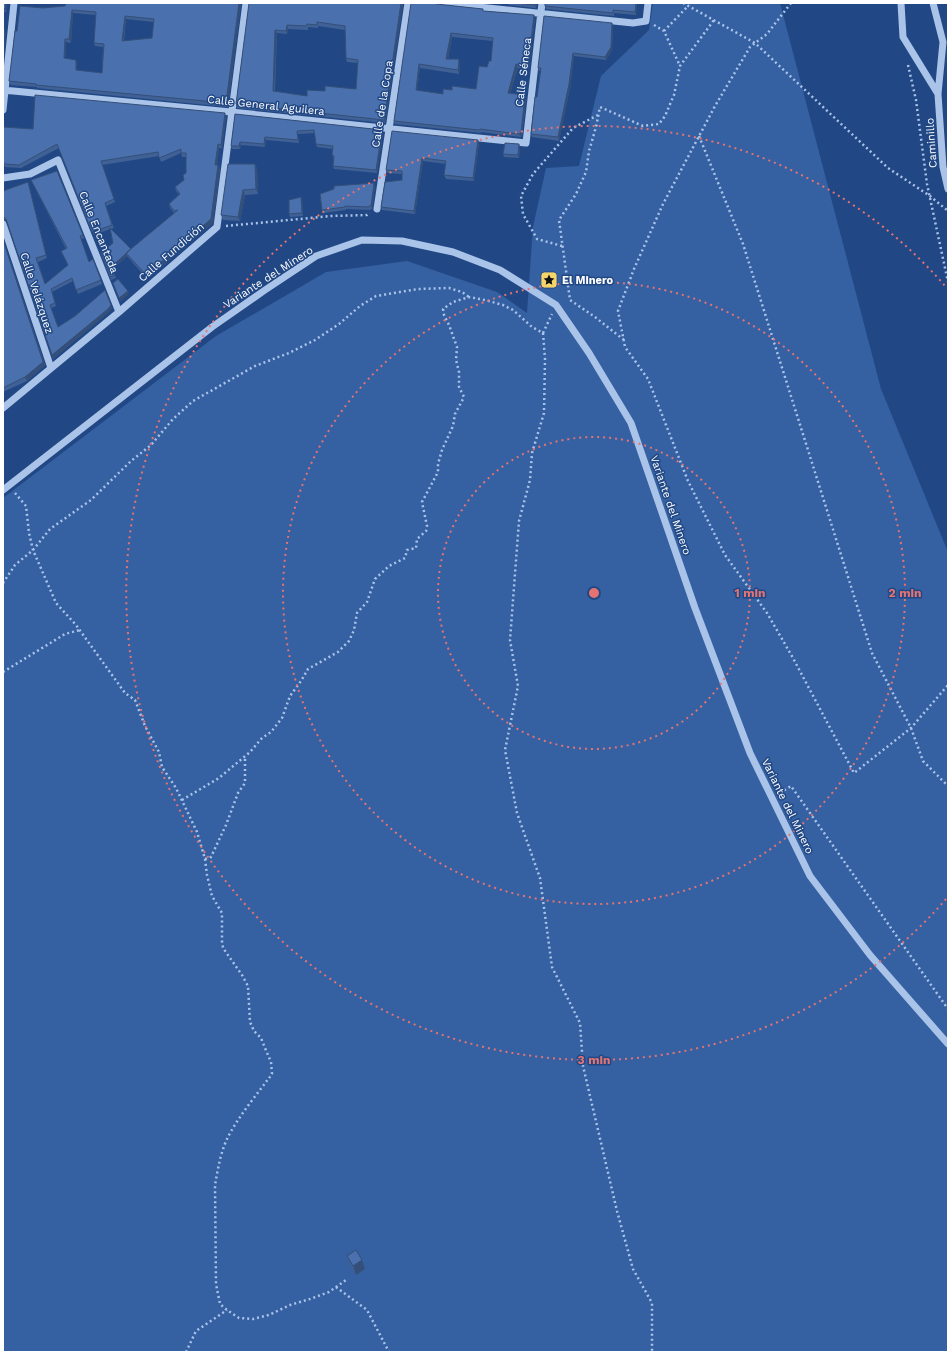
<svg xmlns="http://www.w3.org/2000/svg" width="951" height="1355" viewBox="0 0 951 1355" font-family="'Work Sans',sans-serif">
	<rect width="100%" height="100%" fill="#214885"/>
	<!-- green -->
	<path fill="#3561a2" d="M653,3H780L881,389L948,552V1352H3V498L216,336L326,272L407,261L497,292L527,313L533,227L546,168L579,166L601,76L649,30Z"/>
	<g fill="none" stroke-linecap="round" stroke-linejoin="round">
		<!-- path -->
		<path stroke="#aac3e9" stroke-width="2.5" stroke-dasharray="2 3" stroke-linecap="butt" d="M683,3L755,43L888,168L930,196L948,211
			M791,3L767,34L750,47L715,106L663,204L634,269L618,311L625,347L648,379L688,481L725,555L767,613L793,658L854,773L911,728L948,685
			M654,25L664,31L680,66
			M664,31L688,6
			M908,65L916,100L927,184L948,282
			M699,136L743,244L872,653L911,728L923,761L948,786
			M226,226L331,216L367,215L370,213
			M562,246L537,239L523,214L521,196L533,174L573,128L598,115
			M543,333L545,359L544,413L532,453L530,480L519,521L510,640L518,686L505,750L517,813L540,878L552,967L580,1023L583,1066L617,1211L633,1269L652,1303V1352
			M624,340L595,317L570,300L559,220L576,194L586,172L589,151L596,127L600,107L643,126L659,124L665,116L674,95L680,66L714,20
			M15,493L26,506L29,533L33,550L56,603L76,625L125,693L135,700L145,726L159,752L162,767L176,788L197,832L205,859L207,875L212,896L222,913V941L223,948L242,975L248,986L250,1022L254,1031L261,1038L265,1048L271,1062L272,1074C258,1093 241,1113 229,1135C221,1150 218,1168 215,1185L216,1284L220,1304L227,1310L239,1318L253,1319L269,1315L290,1305L310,1299L329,1292L346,1280
			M3,583L15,565L33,550L50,529L91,500L131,461L151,445L173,419L193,401L255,366L289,353L315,340L339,324L360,306L376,296L418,289L449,288L462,292L469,297
			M3,672L65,634L80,630
			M780,793L791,786L948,1009
			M182,800L219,778L250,752L262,738L271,732L282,718L290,696L301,681L308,669L338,652L349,641L354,630L357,613L367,602L375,579L389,566L405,558L407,550L416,548L417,539L426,531L427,526L422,502L438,472V464L442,450L453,426L455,414L464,397L459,387V372L456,360L457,347L449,325L444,315L443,309L453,302L469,297L485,300L503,305L513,310L532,327L543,333L552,314
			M205,859L211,857L226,825L238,793L245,783V757
			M336,1287L367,1310L389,1352
			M186,1352L196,1331L227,1310"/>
		<!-- minor -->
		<path stroke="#aac3e9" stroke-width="7" d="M440,3L633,23L646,21L648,3
			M901,3L903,37L938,94L943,167L948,189
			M933,3L943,42L938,94
			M3,90L231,112L526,143L542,3
			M3,110L14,3
			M3,178L30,174L58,160L119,312
			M377,209L408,3
			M3,224L51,368
			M3,408L119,312L217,227L246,3
			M3,490L212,327L265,290L316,256L362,240L402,241L453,252L500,270L556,305L589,353L631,423L695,608L750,753L810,876L870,955L948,1044"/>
	</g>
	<!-- wall -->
	<path fill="#406195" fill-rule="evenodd" d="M3,3H7L6,12H3Z
		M66,3H241L228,107L37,88V87L11,85L9,81L17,31L43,8L65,6ZM73,13L96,15L94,43L95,46L103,47L102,73L77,71V64L65,59L66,42L71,43ZM126,19L154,22L152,38L124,41Z
		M249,3H403L385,123L237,108L236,104ZM318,26L345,30L346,58L347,62L358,63L356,89L325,91L307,96L275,91L277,33L287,34L288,29L308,30V27L318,28Z
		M509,3H537L536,8L509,5Z
		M545,3H637L636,15L614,13V16L546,9L545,6Z
		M436,4L483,9V11L534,15L535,18L529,69L518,68L510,94L526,99L522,136L521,137L481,132V133L395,124L394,121ZM452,37L493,41L491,61L487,67L476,89L452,90L443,94L417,90L420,68L459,74L460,63L448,59Z
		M612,23L613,26L612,50L606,60L574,56L570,88L559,141L532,137L531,134L537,97L540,71H539L538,68Z
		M235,114L382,130L383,133L377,173L334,169L333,166L334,159L332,155L333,149L317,147L316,144L315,133L298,134L299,143L266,140L265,147L241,145L240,149H232L231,146Z
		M226,117L222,148H219L217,165H218L220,169L213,223L147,279L127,256L112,270L115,275L116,278L111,280L101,253L113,243L110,229L94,235L59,148L21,168L5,167L4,165H3V127L33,129ZM181,153L182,157H186V173L184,180L175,187L176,191L179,194L169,204L170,208L174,213L131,249L111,229L114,228L106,206L115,202L102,165L159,156L161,162Z
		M478,140L479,143L474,181L446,179L444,175L446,164L423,161L415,214L382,210L381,207L402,180V174L387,173L386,170Z
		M520,147L519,158L504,157L503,154Z
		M255,164L257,169L258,194L245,195L240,221L223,220L221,215Z
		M57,171L84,238L81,239L89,262L93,259L102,284L78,294L73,281L52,292L56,306L51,308L58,327L112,308L109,312L53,359L8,222L4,219L3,220V191L28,182L47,258L38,262L45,284L68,265L66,249L31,180Z
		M374,183L375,186L372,209H371L370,210L346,209V210L323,213L322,210Z
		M302,200L303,216L290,217L289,214Z
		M3,240L45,365L27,381L3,392Z
		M347,1256L365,1269L356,1275L350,1265Z"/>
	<!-- shaded-wall -->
	<path fill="#344f79" d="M6,3H7L6,12L5,9Z
		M239,3H241L228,107L226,103Z
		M401,3H403L385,123L384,120Z
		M536,3H537L536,8L535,5Z
		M636,3H637L636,15L635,12Z
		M72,10L73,13L71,43L69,39Z
		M534,15L535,18L529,69L528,66Z
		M125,16L126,19L123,44L122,41Z
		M612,23L613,26L612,50L606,60L605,57Z
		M287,25L288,29L287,34L286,31Z
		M5,30L6,33L3,61V45Z
		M275,30L277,33L274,94L273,91Z
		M451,33L452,37L447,63L446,59Z
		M65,39L66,42L65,62L64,58Z
		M573,53L574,56L570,88L559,141L558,137Z
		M459,59L460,63L459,74L458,70Z
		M76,60L77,64V74L76,70Z
		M419,64L420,68L417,93L416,90Z
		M516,64L518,68L509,97L508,93Z
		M525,95L526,99L522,136L521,137L519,134Z
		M225,113L226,117L222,148L221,145Z
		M382,130L383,133L377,173L376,170Z
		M297,131L298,134L299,143L298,140Z
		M265,137L266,140L265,147L264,144Z
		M478,140L479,143L474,181L473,178Z
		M240,142L241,145L240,149L239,146Z
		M218,144L219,148L217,169L215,165Z
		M519,144L520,147L519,158L518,155Z
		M422,158L423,161L415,214L414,211Z
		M255,164L257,169L258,194L256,189Z
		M218,165L220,169L213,223L147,279L146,275Z
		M28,182L29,185L47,258L46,255Z
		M374,183L375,186L372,209L371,206Z
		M243,190L245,195L240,221L238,217Z
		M301,197L302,200L303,216L302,213Z
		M3,240L45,365L27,381L25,377Z
		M126,253L127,256L111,271L110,268Z
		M128,291L129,294L120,302L119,298Z
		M111,305L112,308L109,312L53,359L52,355Z
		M362,1260L365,1269L356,1275L353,1266Z"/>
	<!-- building -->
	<path fill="#4a71ad" stroke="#344f79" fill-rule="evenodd" d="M3,3H6L5,9L3,8Z
		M66,3H239L226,103L36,85V84L9,81L15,31H17L20,6L43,8L65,6ZM72,10L96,12L94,43L104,44L102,73L76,70V60L64,58L65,39H69ZM125,16L154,19L152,38L122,41Z
		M249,3H401L384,120L236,104ZM317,22L345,26L346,58L358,60L356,89L325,86V91L307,90V96L273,91L275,30L286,31L287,25L306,26L307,24L317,25Z
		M411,3H436V4L483,9V11L534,15L528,66L516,64L508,93L525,95L521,133L519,134L480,129L479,130L394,121ZM451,33L493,38L491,61H489L487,67L479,66L476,89L452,86V90L443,89V94L416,90L419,64L458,70L459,59H446Z
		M517,3H536L535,5Z
		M545,3H636L635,12L613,10V13L545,6Z
		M544,16L612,23L611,47L605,57L573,53L569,84L558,137L531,134L535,97H537L541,68H538Z
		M3,30H5L3,45Z
		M35,95L225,113L221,145L218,144L215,165H218L211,219L146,275L126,253L178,210L174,211L169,204L180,194L175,187L184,180L183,175L186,173V153H181V149L159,158L158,152L101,161L114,199L105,203L112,225L92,232L57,144L19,165L4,164V162H3V127L33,129Z
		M235,114L382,130L376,170L333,166L334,156L332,155L333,146L316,144L314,130L297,131L298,140L265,137L264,144L240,142L239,146H231Z
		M392,131L478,140L473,178L444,175L446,161L422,158L414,211L381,207L385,182L402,180V171L386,170Z
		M505,143L519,144L518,155L503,154Z
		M228,164H255L256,189L243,190L238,217L221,215Z
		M57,171L83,235L80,236L89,262L93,259L101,280L76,290L72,278L51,289L55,303L50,305L58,327L75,316L105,290L111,305L108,309L52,355L6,219L3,216V191L28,182L46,255L36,258L45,284L68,265L61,251L67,248L31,180Z
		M374,183L371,206L370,205L369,207L345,206V207L322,210L320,194L334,189V186Z
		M301,197L302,213L289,214V200Z
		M110,228L131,249L110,268L115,275L110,277L101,253L113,243Z
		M3,240L43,362L25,377L3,388Z
		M118,279L128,291L119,298L113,283Z
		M356,1250L362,1260L353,1266L347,1256Z"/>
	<!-- distance rings -->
	<g fill="none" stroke="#e47373" stroke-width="2" stroke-dasharray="2 4">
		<circle cx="594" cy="593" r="156"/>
		<circle cx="594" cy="593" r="311"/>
		<path d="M946 899A467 467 0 1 1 946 287"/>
	</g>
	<!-- icons -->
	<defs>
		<g id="sight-square" transform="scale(0.9)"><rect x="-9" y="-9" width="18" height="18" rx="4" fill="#f5d46b" stroke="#214885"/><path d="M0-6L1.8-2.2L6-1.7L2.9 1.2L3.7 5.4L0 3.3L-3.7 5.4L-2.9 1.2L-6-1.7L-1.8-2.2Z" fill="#111"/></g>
	</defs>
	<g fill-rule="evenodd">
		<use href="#sight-square" x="549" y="280"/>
	</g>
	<g text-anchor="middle" stroke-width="3" stroke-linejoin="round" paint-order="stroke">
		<!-- street labels -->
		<g font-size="11" fill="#fff" stroke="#214885">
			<text transform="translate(523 72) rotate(-83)" y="4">Calle Séneca</text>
			<text transform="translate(382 104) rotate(-81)" y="4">Calle de la Copa</text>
			<text transform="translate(266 105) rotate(6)" y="4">Calle General Aguilera</text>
			<text transform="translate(931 143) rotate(-94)" y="4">Caminillo</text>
			<text transform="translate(99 232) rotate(68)" y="4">Calle Encantada</text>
			<text transform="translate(171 252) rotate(-41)" y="4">Calle Fundición</text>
			<text transform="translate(268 277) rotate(-33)" y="4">Variante del Minero</text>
			<text transform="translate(37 293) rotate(72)" y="4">Calle Velázquez</text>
			<text transform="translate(671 505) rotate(71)" y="4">Variante del Minero</text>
			<text transform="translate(788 806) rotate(64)" y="4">Variante del Minero</text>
		</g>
		<!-- poi labels -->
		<g font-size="11" font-weight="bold" fill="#fff" stroke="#214885" text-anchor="start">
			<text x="562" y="284">El Minero</text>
		</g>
	</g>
	<circle cx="594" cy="593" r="6" fill="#e47373" stroke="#214885" stroke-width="2"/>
	<g font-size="12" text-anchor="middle" font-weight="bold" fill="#e47373" stroke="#214885" stroke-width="3" stroke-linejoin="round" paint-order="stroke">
		<text x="750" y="597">1 min</text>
		<text x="905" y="597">2 min</text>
		<text x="594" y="1064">3 min</text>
	</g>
	<!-- border -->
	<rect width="951" height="1355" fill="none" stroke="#ffffff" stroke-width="8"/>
</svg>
